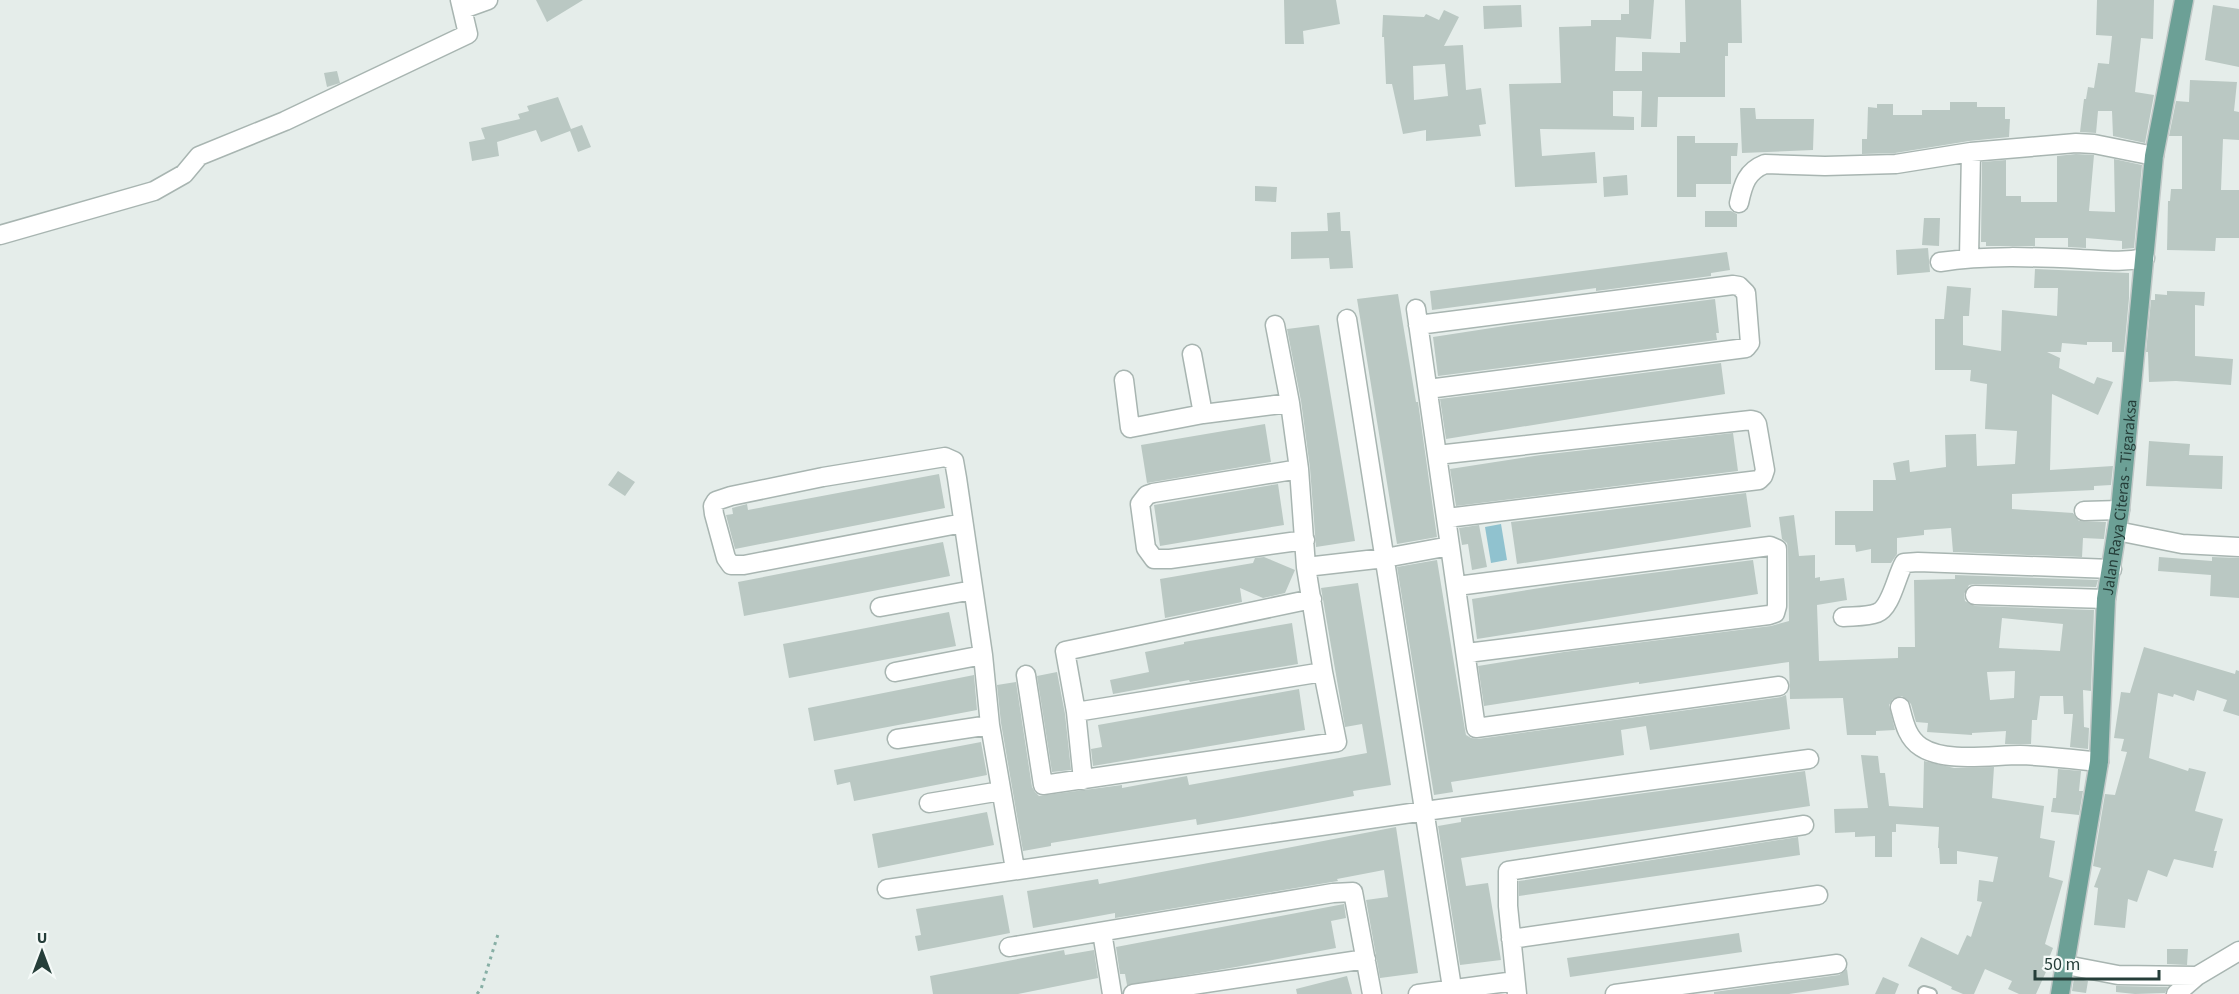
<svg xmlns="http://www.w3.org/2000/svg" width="2239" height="994" viewBox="0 0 2239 994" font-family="'Source Sans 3',sans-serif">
	<rect width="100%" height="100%" fill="#e5edea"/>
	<!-- water -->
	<path fill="#90c2cf" d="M1501,524L1507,560L1491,563L1485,527Z"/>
	<!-- building -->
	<path fill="#bac8c3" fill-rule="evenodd" d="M536,0H583L547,22Z
		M1284,0H1336L1340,24L1303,31L1304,44H1285Z
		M1629,0H1654L1651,39L1616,37L1615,71H1642V52L1680,53V42H1686L1685,0H1741L1742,43H1728V56H1725V97H1658L1657,127H1641L1642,91H1613V116L1634,117V130L1540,129L1542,156L1595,152L1597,183L1515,187L1509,84L1561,83L1559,27L1591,26V20H1621V14H1629Z
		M2097,0H2154L2153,39L2141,38L2135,92L2154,95L2145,143L2113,136L2112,111H2098L2096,133L2080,132L2084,99H2086L2088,87L2094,88L2098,63L2109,64L2112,36L2096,35Z
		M1521,5L1522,27L1484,29L1483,6Z
		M2213,5L2239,9V67L2205,60Z
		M1444,10L1459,17L1444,46L1463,45L1466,90L1481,88L1486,124L1479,125L1481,136L1426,141V130L1403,134L1392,84H1386L1384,37H1382L1383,15L1424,17L1426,14L1439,20ZM1445,64L1448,96L1414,100L1413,66Z
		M337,71L340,83L327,87L324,73Z
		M2190,80L2237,82L2234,111L2239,112V140L2223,139L2221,190H2239V238H2216L2215,251L2167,250L2168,201H2170L2171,189H2182V136H2169L2176,101L2189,102Z
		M558,97L571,129L582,125L591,147L578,152L570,131L541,142L536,130L497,142L499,156L472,161L469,142L485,139L481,128L520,119L518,114L529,111L527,106Z
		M1950,102H1977V107H2005V119H2010L2009,137L1969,141L1895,153L1862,154V139H1867L1868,107L1877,108V104H1893V115H1922V110H1950Z
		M1740,108H1755L1756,119H1814L1813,150L1742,153Z
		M1677,136H1695V143H1738L1737,156H1731V184H1696V197H1677Z
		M2076,154L2094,155L2089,211L2115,212L2114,159L2142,165L2134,248L2122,249V241L2086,238V248L2068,247V238H2035V246H1986V242H1981L1982,162L2006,160V196H2021V202H2057V156Z
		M1627,175L1628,195L1604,197L1603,177Z
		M1255,186L1277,187L1276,202L1255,201Z
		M1705,211H1731L1737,214V227H1705Z
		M1340,212L1341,231H1350L1353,268L1330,269L1329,258L1291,259V232L1328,231L1327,213Z
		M1924,218H1940L1939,246L1922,245Z
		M1928,248L1930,272L1897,275L1896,250Z
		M1727,252L1730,270L1711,273V276L1596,291V288L1432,310L1430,291Z
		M2035,269L2129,273V298L2124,352H2112V342H2087V345L2062,343L2061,352H2047L2060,358L2059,368L2094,384L2097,377L2113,382L2098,415L2052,394L2050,470L2113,466L2111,485L2094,486V490L2012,494V509L2073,513L2079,521L2106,522L2104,539L2083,538L2082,557L1953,552L1951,528L1924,530V535L1897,538V554L1891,563H1871V549L1856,552L1855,545H1835V511H1873V480H1896L1893,463L1909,460L1910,472L1946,467L1945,435L1976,434L1977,466L2015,464L2017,431L1985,429L1987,384L1970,381L1971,370H1935V319H1944L1947,286L1971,288L1969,316H1963V345L2001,351L2002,310L2057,316L2058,288H2034Z
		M2167,291L2205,292L2204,306L2195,305V356L2233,359L2231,385L2176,381L2149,382L2148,352H2146L2151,300H2155V294L2167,295Z
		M1398,294L1416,402H1418L1437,537L1397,544L1357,299Z
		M1715,299L1719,333H1716L1717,340L1438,376L1433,337L1511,325Z
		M1319,325L1355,541L1316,547L1310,468L1301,401L1287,329Z
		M1721,363L1725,394L1446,439L1440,399Z
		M1265,424L1271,462L1147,483L1141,445Z
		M1733,433L1738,471L1456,506L1450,469L1541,455Z
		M2149,441L2190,444L2189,455L2223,456L2222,489L2146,486Z
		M618,471L635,482L625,496L608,485Z
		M939,474L945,508L735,549L726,515L733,514L732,508L747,504L748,510Z
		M1278,484L1284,525L1160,546L1154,505Z
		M1746,493L1751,527L1517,564L1511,522Z
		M1794,515L1799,556L1815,555V578L1820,577V581L1844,578L1847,600L1817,605L1819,661L1898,658V647H1915L1914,580L1955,579V575L2098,580L2096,587L1975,584L1969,585L1964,594L1965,601L1975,606L2094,610L2091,691L2083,690L2084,727L2089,728L2088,749L2070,747L2073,714H2064L2063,696H2040L2037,720H2032L2031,744H2005L2006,731L1972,733V735L1927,732L1928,723L1916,722L1911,704L1902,696L1893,699L1889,705L1895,730L1876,731V735H1847L1843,698L1790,699L1789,662L1639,684V682L1484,706L1478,666L1564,652L1771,626L1789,621L1788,549L1787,543L1782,539L1779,517ZM2002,618L2063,624L2060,651L1999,648ZM2015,671L2014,698L1990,700L1987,672Z
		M1479,525L1487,567L1472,570L1468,544L1462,545L1459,528Z
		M943,542L950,576L744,616L738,582Z
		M1264,557L1295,570L1285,593L1263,598L1240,588L1242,602L1165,618L1160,579L1253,563L1255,558Z
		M2159,557L2212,561V557L2239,558V598L2210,596L2211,575L2158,571Z
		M1437,560L1465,730L1466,735L1471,738L1478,739L1781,697L1786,695L1790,729L1650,750L1646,726L1621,730L1624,755L1451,782L1453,792L1434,795L1397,567Z
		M1753,560L1758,594L1477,639L1472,599L1565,584Z
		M1358,583L1391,785L1353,791L1354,796L1243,817L1197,825L1196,819L1051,843V846L1023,851L1001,723L997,685L1016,682L1032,787L1035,792L1039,796L1122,785V788L1187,776L1189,785L1367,753L1362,724L1345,727L1321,588Z
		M949,612L956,646L789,678L783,644Z
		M1292,623L1298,664L1190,682L1189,680L1113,694L1110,680L1149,672L1145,652L1184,644V642Z
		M2144,647L2235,674L2236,670L2239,671V716L2223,711L2227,700L2197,690L2194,701L2174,694L2173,697L2158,693L2149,758L2188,771L2189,768L2206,772L2195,811L2223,819L2214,851H2217L2213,868L2174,859L2167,877L2148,870L2137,902L2128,899L2125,928L2094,925L2098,888L2094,887L2101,868L2093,866L2105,794L2115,795L2127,752L2121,751L2124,739L2114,738L2121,692L2130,693Z
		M1057,672L1065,714L1071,770L1052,772L1037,676Z
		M974,675L977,710L814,741L808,708Z
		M1299,689L1305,730L1093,766L1091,749L1102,747L1098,725Z
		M981,742L987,775L854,801L850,782L837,785L834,770Z
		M1861,755L1878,756L1880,773H1885L1889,806L1923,808L1924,761L1954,768L1994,767L1992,798L2044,806L2040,838L2055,841L2049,877L2063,881L2045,944L2053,948L2047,963H2050L2036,994H2019L2008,989L2012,981L1985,969L1974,994H1963L1951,989L1952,987L1908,966L1921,937L1958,955L1967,935L1971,937L1982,902L1977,901L1979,880L1993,882L1998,857L1957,851V864H1940L1939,848H1938L1939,827L1896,824V832H1892V857H1875V836L1855,837V832L1835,833L1834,809L1868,808Z
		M2058,769L2081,771L2079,791H2083L2079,815L2051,812L2053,798H2056Z
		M1805,771L1810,806L1461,858L1466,886L1488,883L1501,960L1460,965L1438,826L1461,822V818Z
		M987,812L994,845L878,868L872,834Z
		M1396,827L1418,973L1380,978L1366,900L1388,897L1384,870L1337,879L1338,881L1115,918V913L1033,928L1027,891L1098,879L1099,884Z
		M1798,837L1800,855L1519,896V881Z
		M1003,895L1010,933L918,951L915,936L921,935L916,909Z
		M1344,904L1346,918L1331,921L1336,948L1236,967L1127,985L1125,974H1120L1116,947Z
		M1739,933L1742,952L1570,977L1567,958Z
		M2167,949H2188L2187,965L2167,964Z
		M1064,950L1065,955L1094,950L1098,978L1018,994H933L930,976Z
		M1847,969L1849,985L1789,994H1714V992L1839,975Z
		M1347,976L1352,994H1297L1296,989Z
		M1883,977L1899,984L1895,994H1875Z
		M2074,978L2088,981L2086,993L2072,991Z
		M2116,986H2118L2168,987L2165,993L2135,994L2116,992Z"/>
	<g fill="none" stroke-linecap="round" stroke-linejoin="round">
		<!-- service casing -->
		<g stroke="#a8b5b1" stroke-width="14">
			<path id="service" d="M1924,992L1931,994"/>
		</g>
		<!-- minor casing -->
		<g stroke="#a8b5b1" stroke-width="21">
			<path id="minor" d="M463,9L488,0
				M1739,203C1743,184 1747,171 1765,164L1825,166L1896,164L1971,152L2076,143L2094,144L2154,156
				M0,235L154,191L184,174L199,156L285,121L468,34L460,0
				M1969,258L1971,152
				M1940,262C1986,255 2033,257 2080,259C2103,260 2121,263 2145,258
				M1347,319L1453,994
				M1418,325L1733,285L1739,286L1746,293L1750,343L1746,348L1428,389
				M1192,354L1203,414
				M1124,380L1130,428L1203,414L1290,403
				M1437,455L1751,420L1755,421L1757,424L1765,470L1763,476L1759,480L1447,518
				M1299,469L1153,493L1147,495L1140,504L1146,548L1154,559H1170L1305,540
				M2084,511L2120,510
				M963,523L744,565H731L726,558L714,514L713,506L716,501L731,496L823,477L945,457L954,461L957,478L983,655L990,725L1015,869
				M2117,531L2182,544L2239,547
				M1450,546L1476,728L1779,686
				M1306,567L1385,558L1450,546L1416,309
				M1457,586L1770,546L1777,549V606L1775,613L1769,615L1467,653
				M1975,595L2106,599
				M880,607L973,590
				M1843,617C1854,616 1867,617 1877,613C1891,608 1896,577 1904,563L1918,562L2112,569
				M895,672L983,655
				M1026,675L1043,785L1337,742L1323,672L1306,567L1299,469L1290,403L1275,325
				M1900,707C1904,722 1907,738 1921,747C1945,763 1992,755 2020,755C2046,756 2073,759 2099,762
				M1076,712L1323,672
				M897,739L990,725
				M1083,780L1076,712L1065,651L1312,599
				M929,803L1001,791
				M887,889L1425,811L1809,759
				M1102,932L1112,994
				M1511,939L1818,895
				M1009,947L1333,893L1353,892L1372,994
				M2066,965L2118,975L2197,976
				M1133,994L1366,959
				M1418,994L1515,981
				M1517,994L1508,906V871L1804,825
				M1615,994L1837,964
				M2176,994L2197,976L2239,951"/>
		</g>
		<!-- primary casing -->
		<g stroke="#c2c9c8" stroke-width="21">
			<g id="primary">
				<path id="s1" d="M2060,994L2099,762L2106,599L2120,510L2154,156L2184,0"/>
			</g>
		</g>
		<!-- path -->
		<path stroke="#87afa5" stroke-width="3" stroke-dasharray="3 4.5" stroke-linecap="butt" d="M477,994L481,989L499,931"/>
		<!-- service -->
		<use href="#service" stroke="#fff" stroke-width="10"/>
		<!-- minor -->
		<use href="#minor" stroke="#fff" stroke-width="18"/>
		<!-- primary -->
		<use href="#primary" stroke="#6ca096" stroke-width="18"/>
	</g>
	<g text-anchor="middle" stroke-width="6" stroke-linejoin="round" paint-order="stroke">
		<!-- street labels -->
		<g font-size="16" fill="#253e39" stroke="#f5faf8">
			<text dy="6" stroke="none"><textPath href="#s1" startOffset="501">Jalan Raya Citeras - Tigaraksa</textPath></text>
		</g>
	</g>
	<!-- north arrow -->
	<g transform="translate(42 952)" stroke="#f5faf8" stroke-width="4.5" paint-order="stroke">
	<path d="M0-4.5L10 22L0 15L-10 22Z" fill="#253e39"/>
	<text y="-9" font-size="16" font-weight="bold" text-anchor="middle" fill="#253e39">U</text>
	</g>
	<!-- scale -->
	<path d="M2035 970v9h124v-9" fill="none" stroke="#253e39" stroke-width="3"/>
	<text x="2044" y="970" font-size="18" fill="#253e39" stroke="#f5faf8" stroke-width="4.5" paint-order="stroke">50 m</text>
</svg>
